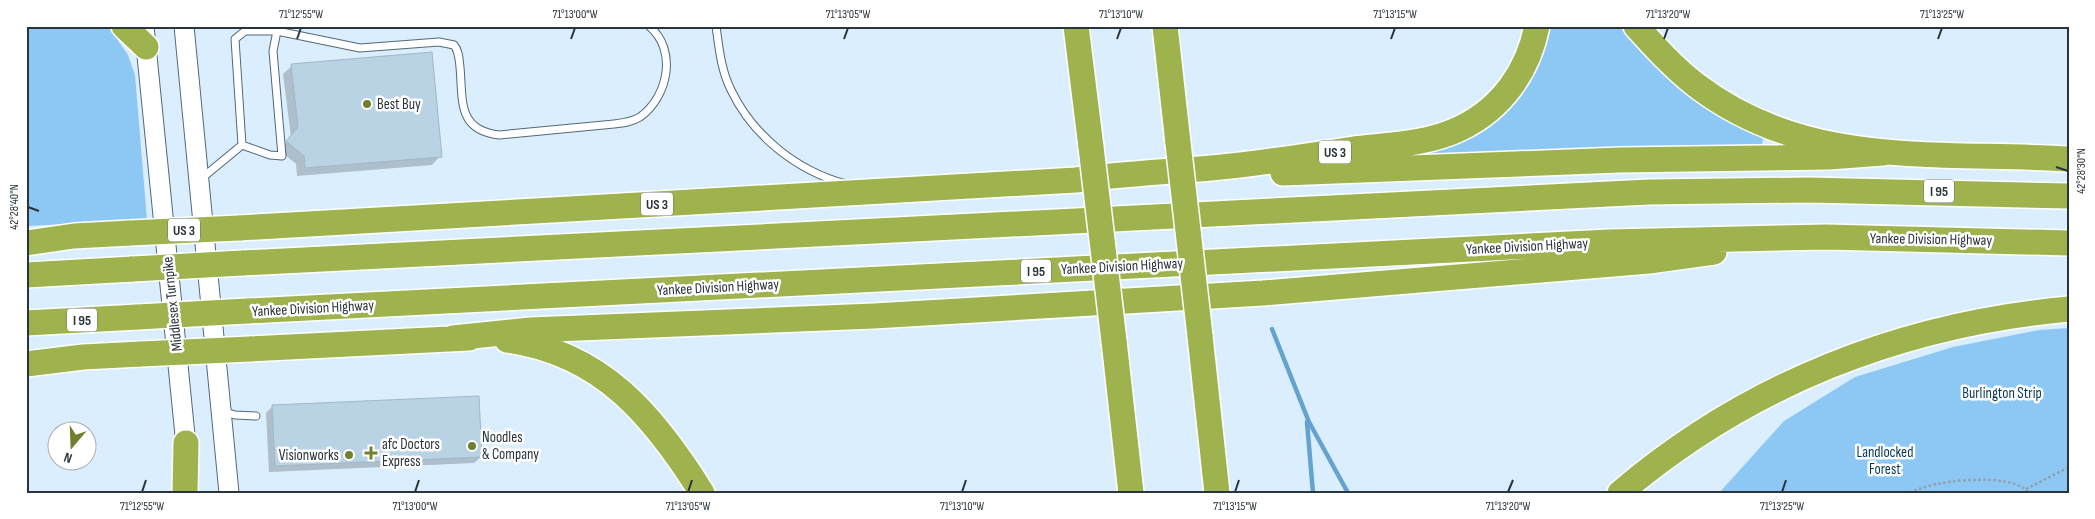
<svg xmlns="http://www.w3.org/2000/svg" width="2095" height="519" viewBox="0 0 2095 519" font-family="'Sofia Sans Condensed',sans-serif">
	<rect width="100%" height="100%" fill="#daeefd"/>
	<!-- green -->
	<path fill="#8dc8f4" d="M26,26H108L128,55L135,75L147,220L26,226Z
		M1546,26H1622C1663,70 1707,110 1761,137L1763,140L1762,144L1387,157L1456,139Z
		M2069,328V493H1719L1784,421L1855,377L1953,347L2039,330Z"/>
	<!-- shadow -->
	<path fill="#0003" d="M292,66L440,156L432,165L297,176L296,164L279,150L291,137L283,74Z
		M273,406L481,457L474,463L269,472L266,413Z"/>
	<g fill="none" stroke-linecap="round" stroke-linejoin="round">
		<!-- stream -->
		<path stroke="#65a3cf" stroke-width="4.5" d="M1272,329L1309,422L1348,493
			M1307,422L1313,493"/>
	</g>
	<!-- building -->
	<path fill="#b9d2e4" stroke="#a1b8ca" d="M432,52L442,157L305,168L304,156L286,141L298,127L291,64Z
		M479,396L482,457L275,466L272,405Z"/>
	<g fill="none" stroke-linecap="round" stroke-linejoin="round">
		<!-- service casing -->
		<g stroke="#526878" stroke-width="9">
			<path id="service" d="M279,26L277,31L360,48L439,42L454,45C459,51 459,59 460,67C463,100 457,130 499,135L614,124C623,123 632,122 640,117C668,97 678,50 649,26
				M716,26C719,48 721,70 731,90C753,136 797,171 846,184
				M202,178L242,145L235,39L245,31H277L273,51L282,156L270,155L242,145
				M222,411L235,415L256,416"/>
		</g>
		<!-- secondary casing -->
		<g stroke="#526878" stroke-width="21">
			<path id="secondary" d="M144,26L187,455
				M184,26L229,493"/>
		</g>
		<!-- motorway casing -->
		<g stroke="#fff" stroke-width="28">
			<path id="motorway" d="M124,26L146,47
				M1076,26L1091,147
				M1165,26L1178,143
				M1636,26C1655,47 1674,68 1696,85C1807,170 1938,151 2069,159
				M1283,173L1620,160L1829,157L1883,153
				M239,228L1076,180C1121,174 1166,172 1211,168C1259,164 1306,156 1354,149C1389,145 1429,144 1461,128C1502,108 1528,71 1537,26
				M26,243L74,236L130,233
				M242,263L1649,192L1809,190L2069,196
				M26,275L133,269
				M247,311L1609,242L1826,237L2069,243
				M26,323L138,317
				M1200,336L1217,493
				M453,338L530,330L874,316L1263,293L1649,261L1714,252
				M507,340C602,353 654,416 702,493
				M1114,341L1131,493
				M250,349L469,338
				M26,364L83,357L141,354
				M185,493L186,443
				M1620,493C1748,384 1902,324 2069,309"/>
		</g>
		<!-- path -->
		<path stroke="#90a0ab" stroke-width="2.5" stroke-dasharray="2.5 2.5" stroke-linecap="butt" d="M2026,489L2069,467
			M1910,493C1931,480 2013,471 2029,493"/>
		<!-- service -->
		<use href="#service" stroke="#fff" stroke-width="7"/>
		<!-- secondary -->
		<use href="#secondary" stroke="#fff" stroke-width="19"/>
		<!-- motorway -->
		<use href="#motorway" stroke="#9eb34e" stroke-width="25"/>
		<!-- motorway-bridge casing -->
		<g stroke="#fff" stroke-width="28" stroke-linecap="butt">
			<path id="motorway-bridge" d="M1178,143L1200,336
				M1091,147L1114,341
				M130,233L239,228
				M133,269L242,263
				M138,317L247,311
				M141,354L250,349"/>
		</g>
		<!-- motorway-bridge -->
		<use href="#motorway-bridge" stroke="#9eb34e" stroke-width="25"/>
	</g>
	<!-- ticks -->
	<path fill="none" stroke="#2a343b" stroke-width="2" d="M297,39L301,28M571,39L575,28M844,39L848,28M1117,39L1121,28M1391,39L1395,28M1664,39L1668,28M1938,39L1942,28M2056,167L2068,171M28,207L39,211M142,492L146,480M415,492L419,480M688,492L692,480M962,492L966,480M1235,492L1239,480M1508,492L1513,480M1782,492L1786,480"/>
	<!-- markers -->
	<g fill="#70802f" stroke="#fff" stroke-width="2">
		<circle cx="367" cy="104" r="5"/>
		<circle cx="472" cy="446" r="5"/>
		<path d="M368.5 445.5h5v5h5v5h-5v5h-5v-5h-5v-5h5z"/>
		<circle cx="349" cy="455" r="5"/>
	</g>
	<g text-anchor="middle" stroke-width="5" stroke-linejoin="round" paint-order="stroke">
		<!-- shield labels -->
		<g fill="#fff" stroke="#6a7176" stroke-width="1">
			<rect x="1319" y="140.5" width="32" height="23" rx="4"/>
			<rect x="1924" y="179.5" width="30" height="23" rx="4"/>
			<rect x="641" y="192.5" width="32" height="23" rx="4"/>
			<rect x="168" y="218.5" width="32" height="23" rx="4"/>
			<rect x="1021" y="259.5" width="30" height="23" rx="4"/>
			<rect x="67" y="308.5" width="30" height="23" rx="4"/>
		</g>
		<g font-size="14" font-weight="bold" fill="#2a343b">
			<text x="1335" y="157">US 3</text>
			<text x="1939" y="196">I 95</text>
			<text x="657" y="209">US 3</text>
			<text x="184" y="235">US 3</text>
			<text x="1036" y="276">I 95</text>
			<text x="82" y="325">I 95</text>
		</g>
		<!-- poi labels -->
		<g font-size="15" fill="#2a343b" stroke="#fff" text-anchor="start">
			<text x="377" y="109">Best Buy</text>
			<text x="482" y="442">Noodles<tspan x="482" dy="17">&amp; Company</tspan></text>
			<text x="382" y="449">afc Doctors<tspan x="382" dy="17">Express</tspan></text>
			<text x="339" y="460" text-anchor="end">Visionworks</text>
		</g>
		<!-- street labels -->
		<g font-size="15" fill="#2a343b" stroke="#fff">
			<text transform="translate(1931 239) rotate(1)" y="5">Yankee Division Highway</text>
			<text transform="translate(1527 246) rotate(-3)" y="5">Yankee Division Highway</text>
			<text transform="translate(1122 266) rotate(-3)" y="5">Yankee Division Highway</text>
			<text transform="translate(718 287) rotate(-3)" y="5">Yankee Division Highway</text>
			<text transform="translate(172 304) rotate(-96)" y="5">Middlesex Turnpike</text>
			<text transform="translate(313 308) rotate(-3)" y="5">Yankee Division Highway</text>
		</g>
		<!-- park labels -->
		<g font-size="15" fill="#063a58" stroke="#fff">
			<text x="2002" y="398">Burlington Strip</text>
			<text x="1885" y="457">Landlocked<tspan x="1885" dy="17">Forest</tspan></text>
		</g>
	</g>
	<!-- border -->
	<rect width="2095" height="519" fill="none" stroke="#ffffff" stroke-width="55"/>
	<!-- north arrow -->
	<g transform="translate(72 446) rotate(199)"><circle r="24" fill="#ffffff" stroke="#aaaeb1"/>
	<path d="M0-4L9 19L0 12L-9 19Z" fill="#70802f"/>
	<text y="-8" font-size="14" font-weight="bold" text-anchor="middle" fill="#2a343b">N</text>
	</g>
	<rect x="28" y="28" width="2040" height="464" fill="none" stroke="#2a343b" stroke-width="2"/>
	<g font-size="12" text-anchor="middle" fill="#2a343b">
		<text x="301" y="18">71°12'55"W</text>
		<text x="575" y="18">71°13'00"W</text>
		<text x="848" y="18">71°13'05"W</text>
		<text x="1121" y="18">71°13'10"W</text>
		<text x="1395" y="18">71°13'15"W</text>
		<text x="1668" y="18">71°13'20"W</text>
		<text x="1942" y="18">71°13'25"W</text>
		<text transform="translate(2081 171) rotate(-90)" y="4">42°28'30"N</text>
		<text transform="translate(14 207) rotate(-90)" y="4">42°28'40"N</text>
		<text x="142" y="510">71°12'55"W</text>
		<text x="415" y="510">71°13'00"W</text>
		<text x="688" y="510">71°13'05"W</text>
		<text x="962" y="510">71°13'10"W</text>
		<text x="1235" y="510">71°13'15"W</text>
		<text x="1508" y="510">71°13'20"W</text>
		<text x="1782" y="510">71°13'25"W</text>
	</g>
</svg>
